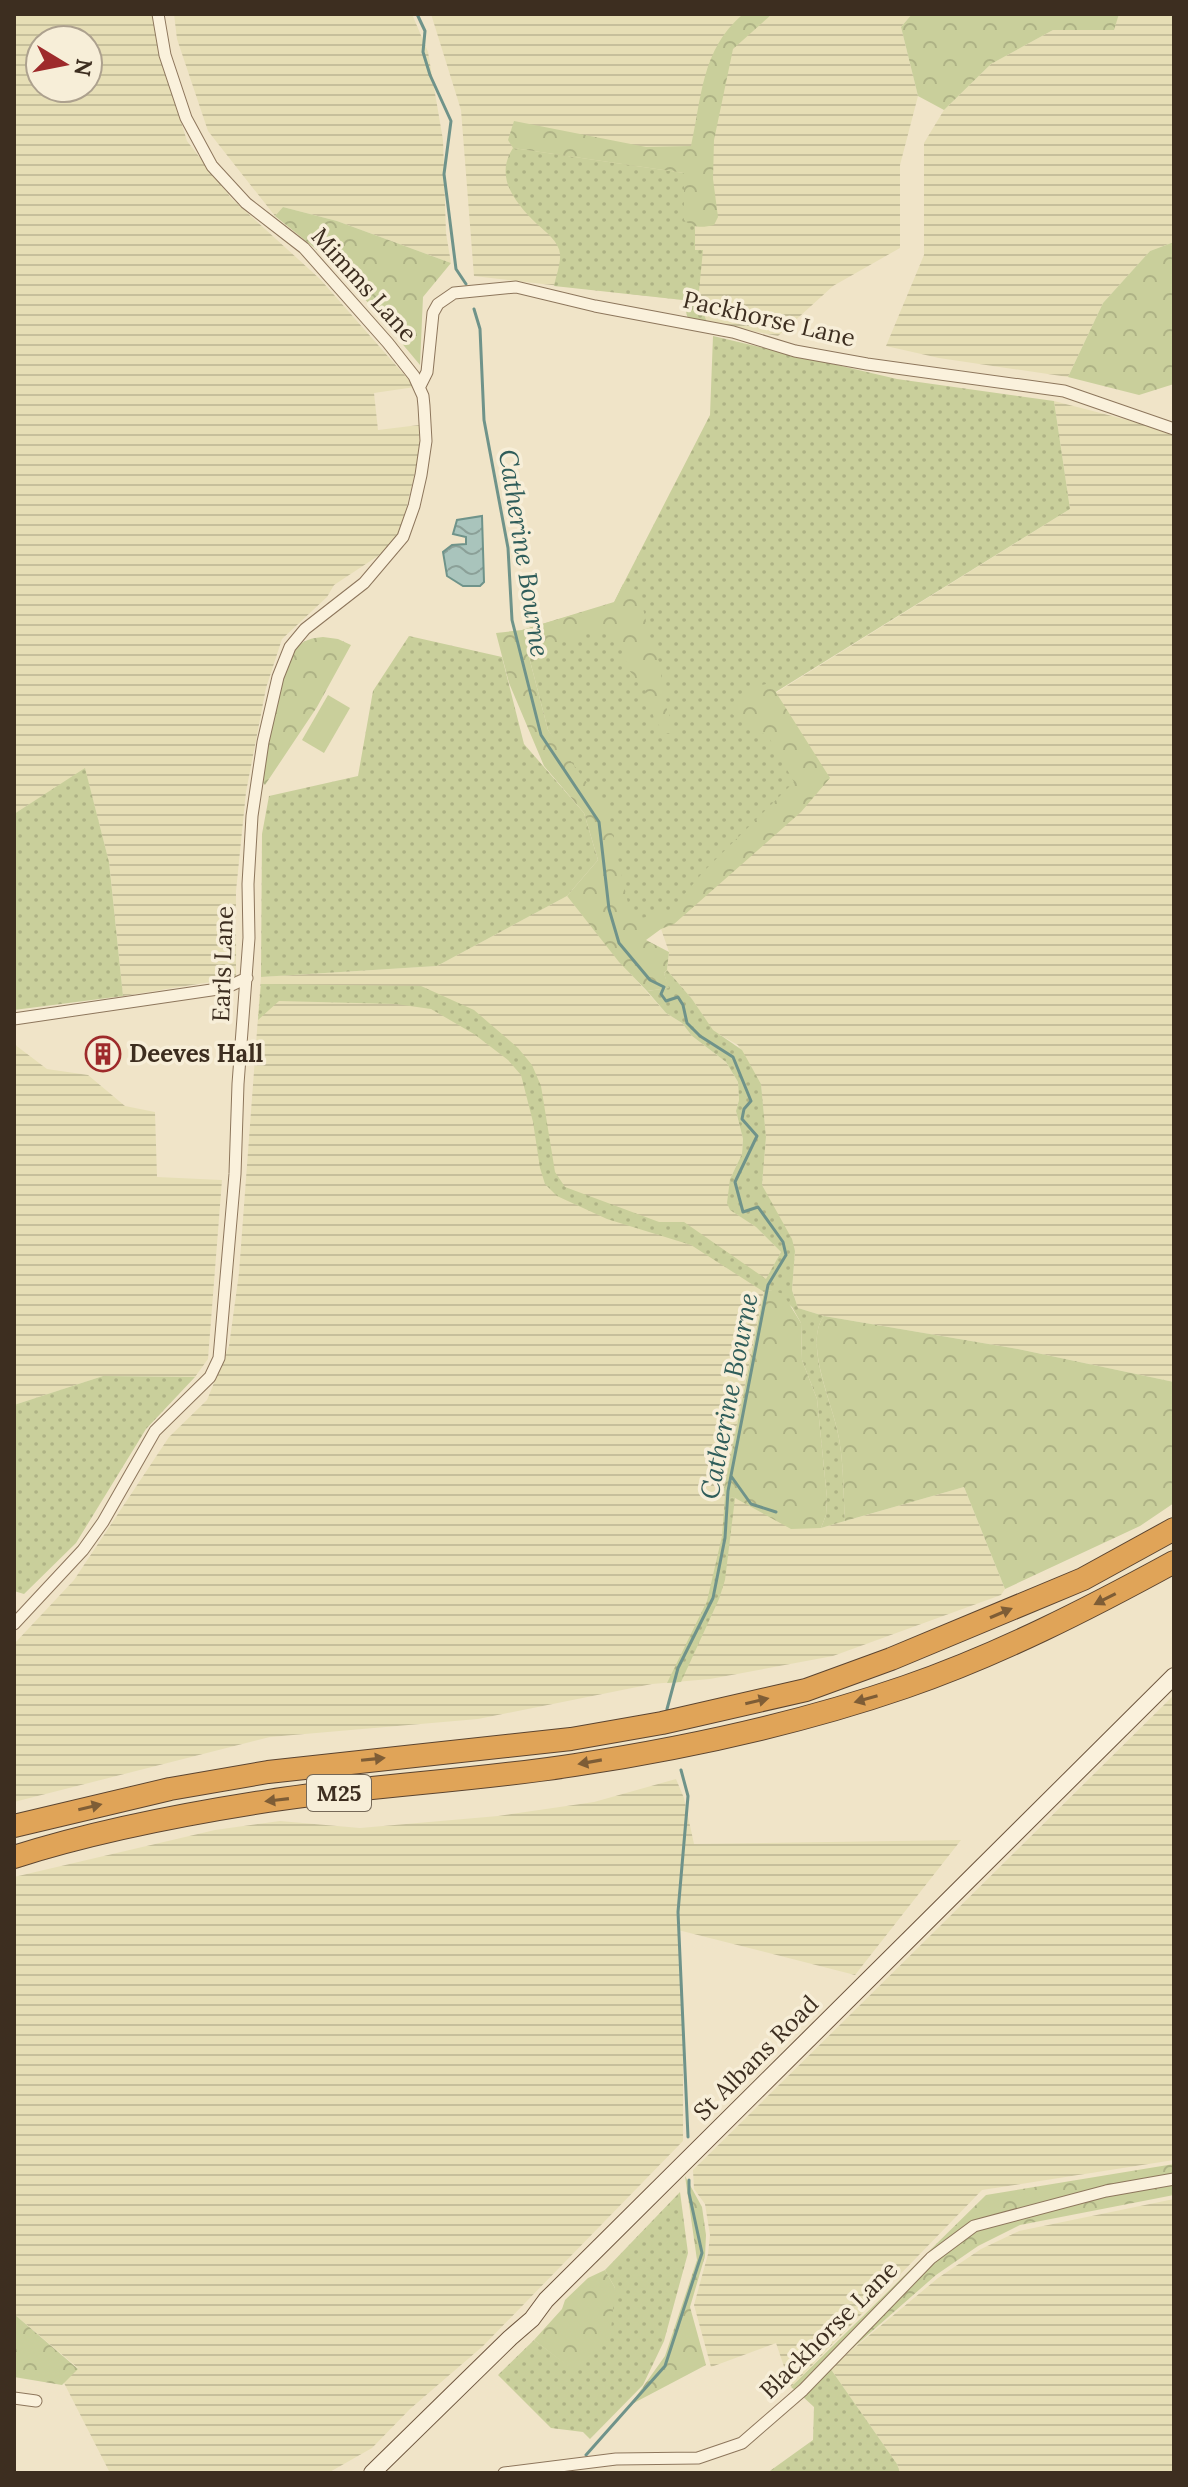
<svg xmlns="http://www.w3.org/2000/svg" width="1188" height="2487" viewBox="0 0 1188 2487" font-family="Lora,serif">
	<defs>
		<pattern id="farmland-rules" width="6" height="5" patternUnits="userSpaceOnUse" patternTransform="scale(2)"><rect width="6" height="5" fill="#e6deb5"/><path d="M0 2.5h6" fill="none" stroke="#c6bf9b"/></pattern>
		<pattern id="grass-dots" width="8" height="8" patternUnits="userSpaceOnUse" patternTransform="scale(2)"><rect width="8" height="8" fill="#c9cf9b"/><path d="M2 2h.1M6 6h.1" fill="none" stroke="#aeb285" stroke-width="1.8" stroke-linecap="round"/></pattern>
		<pattern id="forest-crowns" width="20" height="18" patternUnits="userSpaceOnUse" patternTransform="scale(2)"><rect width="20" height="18" fill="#c9cf9b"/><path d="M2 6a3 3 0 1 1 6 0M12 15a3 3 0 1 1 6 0" fill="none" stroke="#aeb285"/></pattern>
		<pattern id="water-waves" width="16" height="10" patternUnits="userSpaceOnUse" patternTransform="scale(2)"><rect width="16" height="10" fill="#a9c4bc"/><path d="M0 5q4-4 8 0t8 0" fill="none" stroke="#8ba098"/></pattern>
	</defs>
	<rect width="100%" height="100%" fill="#f0e4c8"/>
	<!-- farmland -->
	<path fill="url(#farmland-rules)" fill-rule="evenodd" d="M14,14H153L159,51L187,141L232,199L320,279L415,387L374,393L378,430L419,425L420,452L401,530L387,550L334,585L327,597L282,639L266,688L246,792L236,891V978L123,996L109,862L85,769L14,814ZM40,40H88V88H40Z
		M174,14H412L428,52L443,140L446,233L451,263L337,221L283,207L275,216L208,131L177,39Z
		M431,14H912L901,27L918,96L900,165V248L833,286L778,336L688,319L683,300L474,276L461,110Z
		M1119,14H1174V242L1150,251L1103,303L1068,377L939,358L886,346L924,255V143L944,110L991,64L1053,30H1113Z
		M1054,401L1147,425L1174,436V1382L1018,1349L824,1316L798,1308L792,1290L795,1251L762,1185L766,1137L761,1084L738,1045L713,1031L692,999L667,970L669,952L661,929L815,781L761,702L1070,509Z
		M567,896L620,962L666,1013L682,1023L692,1036L726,1062L738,1082L739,1100L736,1111L743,1139L742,1154L730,1179L731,1210L756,1227L781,1252L766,1280L724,1489L735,1498L821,1528L964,1487L1005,1589L1001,1595L833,1656L710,1679L652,1684L478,1719L270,1737L14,1802V1644L74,1580L169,1437L207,1400L229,1346L239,1273L261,977L437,966Z
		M14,1044L47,1069L88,1075L125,1106L155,1112L157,1177L222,1180L208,1359L195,1377L103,1376L14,1405Z
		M1174,1695V2160L982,2190L791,2387L776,2343L711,2367L694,2305L708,2254L710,2235L705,2204L694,2189L693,2170Z
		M676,1779L684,1798L694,1844L961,1840L855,1975L678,1930L683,1997V2141L483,2346L410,2409L372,2448L328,2473H110L63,2381L78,2368L14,2314V1877L215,1830L280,1821L360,1828L498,1816L594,1802Z
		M1174,2199V2473H900L897,2464L830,2368L938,2278L981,2249L1019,2231Z"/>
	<!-- grass -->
	<path fill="url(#grass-dots)" d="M513,148L684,173V219L695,226V250H703L698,301L707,322L688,319L683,300L554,286C556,276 561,263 560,254C559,242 546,232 537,224C515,203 494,177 513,148Z
		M713,336L897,379L1054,401L1070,509L761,701L816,781L661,929L633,939L604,818L548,730L522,630L614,602L710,415Z
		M409,636L502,657L524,744L584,813L598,860L567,896L437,966L261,977L262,834L269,796L358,776L373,691Z
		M85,768L109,862L123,996L14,1010V814Z
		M667,970L692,999L713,1030L742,1050L761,1084L766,1137L762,1185L792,1239L795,1251L792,1290L798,1308L824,1316C804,1342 831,1401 837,1429C844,1458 843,1491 845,1521L821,1528L826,1515L827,1498L817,1399L802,1360L801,1323L792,1307L771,1290L764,1292L691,1245L607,1219L557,1196L545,1184L540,1168L533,1122L521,1075L508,1060L474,1034L431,1009L396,1004L279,1001L258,1020L261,984L421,986L474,1010L518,1048L532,1065L541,1086L555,1172L565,1187L659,1222H684L766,1279L781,1252L756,1227L730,1210L727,1203L730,1179L742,1154L743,1139L736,1111L739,1100L738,1082L726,1062L692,1036L682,1023L666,1013L647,991L668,988L664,973Z
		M103,1376L195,1377L146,1429L76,1543L24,1594L14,1591V1405Z
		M725,1496L735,1498L725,1580L719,1599L681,1682L667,1683L707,1601L722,1536Z
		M680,2192L688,2253L664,2341L643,2385L590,2439L583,2432L551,2428L498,2375L534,2340L574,2370L615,2288L605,2270Z
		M830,2368L897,2464L900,2473H767L813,2440L814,2407L801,2395Z"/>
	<!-- forest -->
	<path fill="url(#forest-crowns)" d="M743,14H772L733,49L714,140L713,179L718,217L714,225C702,228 693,228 684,220V173L513,148L508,140L514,121L646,147L691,146C702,97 701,50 743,14Z
		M912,14H1119L1114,30H1053L991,64L944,110L918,96L901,27Z
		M283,207L337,221L451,263L423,297L420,365L338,267L275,216Z
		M1174,242V384L1139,395L1068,377L1103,303L1150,251Z
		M623,584L639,591L649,634L660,665L664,702L673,724V733H664L654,718L645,690L629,670L622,648L607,632L590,633L528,653L548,730L607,810L632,921L671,910L704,871L794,782L768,736L746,725L731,713L753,687L770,683L830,778L801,812L674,924L661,929L646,940L669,952L667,970L664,973L669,988L647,991L619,962L567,896L598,860L584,813L544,766L509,683L496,633L522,630L614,603Z
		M323,637L338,639L351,645L317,707L265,785L260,779C267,748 276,673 295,649C303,640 312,638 323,637Z
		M771,1290L783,1294L801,1323L802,1360L817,1399L827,1498L826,1515L821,1528L791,1529L735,1498L725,1496L724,1489L764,1292Z
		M824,1316L1018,1349L1174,1382V1503L1140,1526L1005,1589L964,1487L845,1521C843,1491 844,1458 837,1429C831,1401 804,1341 824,1316Z
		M1174,2164V2195L1020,2225L978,2246L936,2275L830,2368L796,2391L791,2387L986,2195Z
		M685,2176L702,2207L706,2235L705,2256L690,2307L706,2365L630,2405L665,2356L697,2260Z
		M605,2270L615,2288L611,2330L605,2344L574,2371L534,2340L562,2309L565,2300L588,2278Z
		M14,2314L78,2369L62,2385L14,2377Z"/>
	<!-- garden -->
	<path fill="#c9cf9b" d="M328,695L350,708L324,753L302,740Z"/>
	<!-- water -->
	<path fill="url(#water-waves)" stroke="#6f938a" stroke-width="2" d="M482,516L484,582L480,586H463L447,576L443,552L452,545L466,544V537L453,534L457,520Z"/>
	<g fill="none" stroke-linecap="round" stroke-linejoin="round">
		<!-- stream -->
		<path stroke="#6f938a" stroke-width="3" d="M417,14L425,31L423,52L430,75L451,121L444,174L456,269L466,284
			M474,309L480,329L484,420L508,548L512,620L541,735L599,822L609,909L619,943L650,980L664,987L661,994L666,1001L678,997L683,1005L687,1023L700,1036L733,1057L751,1101L744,1109L742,1119L757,1136L735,1182L743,1212L758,1207L783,1242L786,1255L768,1285L728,1491L725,1538L713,1598L678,1668L667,1709
			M731,1476L751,1504L776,1512
			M681,1770L688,1796L678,1912L688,2137
			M586,2455L665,2366L702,2253L689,2193V2180"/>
		<!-- street casing -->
		<g stroke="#8d765c" stroke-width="13">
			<path id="street" d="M420,386L427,372L433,313L438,304L454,293L516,287L595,306L733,332L795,351L867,364L1064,391L1174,429
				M14,1019L225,988L247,978
				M14,1624L83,1550L103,1522L155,1431L210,1377L219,1358L235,1174L238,1084L249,938L248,884L252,816L263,742L278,677L290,647L305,629L364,583L403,537L414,506L421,475L426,441L424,406L423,396L414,376L388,343L304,248L246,203L212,166L186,118L165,55L158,14
				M14,2398L36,2401
				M504,2473L616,2459L698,2458L742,2443L803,2390L931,2258L974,2226L1106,2191L1174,2179"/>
		</g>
		<!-- secondary casing -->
		<g stroke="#6f573f" stroke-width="18">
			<path id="secondary" d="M372,2473L510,2338L532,2319L546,2300L1174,1676"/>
		</g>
		<!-- highway casing -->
		<g stroke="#5b4430" stroke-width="24">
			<path id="highway" d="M14,1826L170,1789L268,1772L571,1739L662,1723L806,1690L891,1659L1083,1579L1174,1529
				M14,1857C95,1831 184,1814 268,1801C370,1785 473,1781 575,1765C686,1748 798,1724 905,1687C998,1655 1088,1609 1174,1562"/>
		</g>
		<!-- street -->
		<use href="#street" stroke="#faf1dc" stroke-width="11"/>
		<!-- secondary -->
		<use href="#secondary" stroke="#faf1dc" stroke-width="16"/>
		<!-- highway -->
		<use href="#highway" stroke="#e0a458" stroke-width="22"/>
	</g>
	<!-- one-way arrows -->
	<defs><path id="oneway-solid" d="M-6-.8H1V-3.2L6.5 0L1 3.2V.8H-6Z" transform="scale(2)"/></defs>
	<g fill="#7e5d36">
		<use href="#oneway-solid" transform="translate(1105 1599) rotate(153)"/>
		<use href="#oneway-solid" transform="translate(1001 1613) rotate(-23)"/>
		<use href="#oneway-solid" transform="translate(866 1699) rotate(164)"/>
		<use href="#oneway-solid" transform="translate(757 1701) rotate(-13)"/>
		<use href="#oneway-solid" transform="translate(373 1759) rotate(-6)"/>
		<use href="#oneway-solid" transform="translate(590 1762) rotate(170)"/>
		<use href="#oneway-solid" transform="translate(277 1800) rotate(173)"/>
		<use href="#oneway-solid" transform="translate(90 1807) rotate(-13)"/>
	</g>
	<!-- icons -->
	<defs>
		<g id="building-ring" transform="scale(1.8)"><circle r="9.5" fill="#f7eed8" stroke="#9e2a2b" stroke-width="1.5"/><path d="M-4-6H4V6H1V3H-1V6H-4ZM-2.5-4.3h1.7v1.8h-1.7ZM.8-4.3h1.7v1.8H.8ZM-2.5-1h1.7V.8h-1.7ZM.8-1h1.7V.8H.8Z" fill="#9e2a2b"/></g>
	</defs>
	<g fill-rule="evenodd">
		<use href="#building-ring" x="103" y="1054"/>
	</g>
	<g text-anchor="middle" stroke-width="7" stroke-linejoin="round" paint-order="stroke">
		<!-- shield labels -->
		<rect fill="#f7eed8" stroke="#756857" stroke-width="2" x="307" y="1775" width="64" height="36" rx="6"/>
		<g font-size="22" font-weight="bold" fill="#3d2e20">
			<text x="339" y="1801">M25</text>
		</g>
		<!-- street labels -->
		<g font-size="24" fill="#3d2e20" stroke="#f7eed8">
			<text transform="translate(364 285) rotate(48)" y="8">Mimms Lane</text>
			<text transform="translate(769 319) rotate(13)" y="8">Packhorse Lane</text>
			<text transform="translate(223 964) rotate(-88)" y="8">Earls Lane</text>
			<text transform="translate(756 2058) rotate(-45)" y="8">St Albans Road</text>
			<text transform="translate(829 2330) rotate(-45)" y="8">Blackhorse Lane</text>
		</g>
		<!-- poi labels -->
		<g font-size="24" font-weight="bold" fill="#3d2e20" stroke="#f7eed8" text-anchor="start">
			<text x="129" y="1062">Deeves Hall</text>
		</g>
		<!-- water labels -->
		<g font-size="26" font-style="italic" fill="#2f5d5a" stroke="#f7eed8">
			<text transform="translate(524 553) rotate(81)" y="9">Catherine Bourne</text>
			<text transform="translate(729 1396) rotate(-79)" y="9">Catherine Bourne</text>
		</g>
	</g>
	<!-- border -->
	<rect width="1188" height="2487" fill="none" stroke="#3d2e20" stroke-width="32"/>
	<!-- north arrow -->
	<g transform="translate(64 64) rotate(100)"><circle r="38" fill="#f7eed8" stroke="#ada18e" stroke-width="2"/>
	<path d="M0-6L14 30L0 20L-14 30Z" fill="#9e2a2b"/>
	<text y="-12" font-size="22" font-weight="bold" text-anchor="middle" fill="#3d2e20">N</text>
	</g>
</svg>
